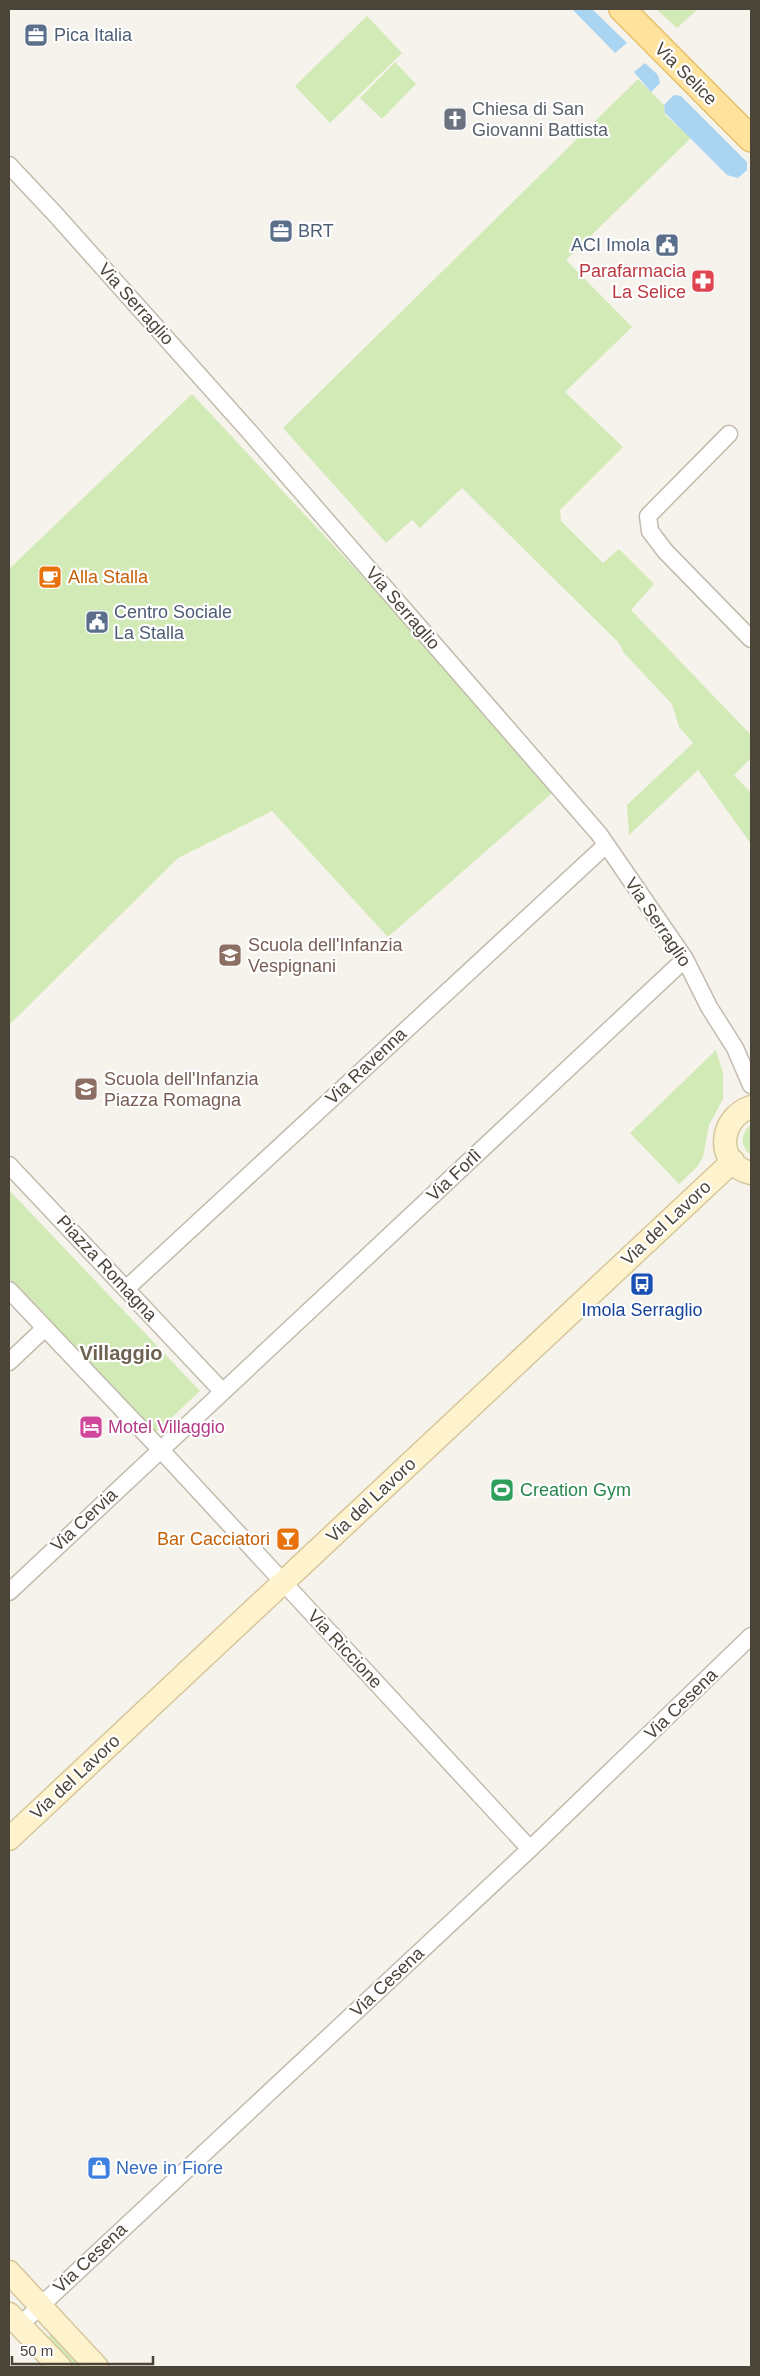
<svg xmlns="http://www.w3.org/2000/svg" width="760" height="2376" viewBox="0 0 760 2376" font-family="Helvetica,sans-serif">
	<rect width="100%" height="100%" fill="#f6f3ec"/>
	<!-- green -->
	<path fill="#d2eab5" d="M656,9H698L677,28Z
		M367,16L402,53L330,123L295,86Z
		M395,62L416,84L382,119L360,98Z
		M638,79L664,105L665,115L691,138L566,260L632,327L565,392L623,447L560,510L561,521L603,563L619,549L654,584L631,610L751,735V758L734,775L751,793V844L698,770L629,835L627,805L693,743L679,727L672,704L624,653L619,643L462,488L420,528L412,520L386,543L283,428Z
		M192,394L559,787L388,937L272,811L178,858L9,1025V569Z
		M716,1050L723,1073V1099L709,1125L703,1157L697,1167L679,1184L630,1133Z
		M751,1125V1155C740,1147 740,1133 751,1125Z
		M9,1190L200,1391L155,1433L9,1279Z
		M52,2333L84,2367H76L48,2338Z"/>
	<!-- water -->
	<path fill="#a9d4f2" d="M572,9H592L627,43L615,53Z
		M645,63L658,75L660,83L651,92L634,72Z
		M674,95L681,96L747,162V170L738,178L727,175L665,113L664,105Z"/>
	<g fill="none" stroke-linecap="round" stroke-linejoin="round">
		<!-- street casing -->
		<g stroke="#c2bbae" stroke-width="19">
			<path id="street" d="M9,165L56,215L247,429L599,834L685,959L709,1007L735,1048L751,1085
				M729,434L648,516L650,531L665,551L751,639
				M9,1165L222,1391
				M127,1288L606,845
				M9,1290L160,1449L530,1849
				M9,1362L45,1328
				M9,1592L685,959
				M20,2325L530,1849L751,1636"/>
		</g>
		<!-- secondary casing -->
		<g stroke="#d6c79b" stroke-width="25">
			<path id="secondary" d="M751,1107C718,1118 715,1165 751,1173
				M9,1839L733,1161
				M9,2272L97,2367
				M9,2314L60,2367"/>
		</g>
		<!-- primary casing -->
		<g stroke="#e6c16a" stroke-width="28">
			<path id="primary" d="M622,9L751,139"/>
		</g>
		<!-- street -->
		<use href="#street" stroke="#fff" stroke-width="16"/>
		<!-- secondary -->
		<use href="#secondary" stroke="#fff3cd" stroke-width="22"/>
		<!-- primary -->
		<use href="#primary" stroke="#ffe39c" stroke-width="25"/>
	</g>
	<!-- icons -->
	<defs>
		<g id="office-square" transform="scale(1.25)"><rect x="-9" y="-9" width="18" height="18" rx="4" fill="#5c6f8a" stroke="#fff"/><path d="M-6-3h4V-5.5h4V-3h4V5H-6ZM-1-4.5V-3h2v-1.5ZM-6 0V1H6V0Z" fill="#fff"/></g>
		<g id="church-square" transform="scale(1.25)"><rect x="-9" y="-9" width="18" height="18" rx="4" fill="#6b7280" stroke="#fff"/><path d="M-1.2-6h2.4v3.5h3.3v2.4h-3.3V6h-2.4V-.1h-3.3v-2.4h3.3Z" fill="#fff"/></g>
		<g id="civic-square" transform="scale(1.25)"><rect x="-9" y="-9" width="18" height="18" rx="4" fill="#5c6f8a" stroke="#fff"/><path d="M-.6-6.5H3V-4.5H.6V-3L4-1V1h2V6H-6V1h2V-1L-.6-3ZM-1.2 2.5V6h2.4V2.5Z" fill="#fff"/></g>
		<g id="pharmacy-square" transform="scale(1.25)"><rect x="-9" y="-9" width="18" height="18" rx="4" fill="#e0444e" stroke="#fff"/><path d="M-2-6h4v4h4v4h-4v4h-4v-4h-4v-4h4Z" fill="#fff"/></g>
		<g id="cafe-square" transform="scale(1.25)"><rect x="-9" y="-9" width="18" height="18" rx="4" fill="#e8710a" stroke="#fff"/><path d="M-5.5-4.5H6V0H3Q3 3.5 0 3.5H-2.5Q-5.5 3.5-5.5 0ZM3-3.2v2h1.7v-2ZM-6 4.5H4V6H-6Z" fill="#fff"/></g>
		<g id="school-square" transform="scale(1.25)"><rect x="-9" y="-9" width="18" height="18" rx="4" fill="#8d6e63" stroke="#fff"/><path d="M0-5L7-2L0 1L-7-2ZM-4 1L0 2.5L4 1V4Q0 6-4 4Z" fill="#fff"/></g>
		<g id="bus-square" transform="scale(1.25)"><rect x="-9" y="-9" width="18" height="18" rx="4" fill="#1a4fb4" stroke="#fff"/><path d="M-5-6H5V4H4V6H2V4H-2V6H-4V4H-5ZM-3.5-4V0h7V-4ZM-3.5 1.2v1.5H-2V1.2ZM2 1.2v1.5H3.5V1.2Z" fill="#fff"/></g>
		<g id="hotel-square" transform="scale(1.25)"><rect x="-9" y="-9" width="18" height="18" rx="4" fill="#d1479c" stroke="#fff"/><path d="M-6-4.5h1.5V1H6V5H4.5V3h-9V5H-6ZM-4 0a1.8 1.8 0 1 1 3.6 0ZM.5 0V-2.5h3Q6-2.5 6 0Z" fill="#fff"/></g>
		<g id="stadium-square" transform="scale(1.25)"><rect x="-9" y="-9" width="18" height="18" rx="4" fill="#2e9e5b" stroke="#fff"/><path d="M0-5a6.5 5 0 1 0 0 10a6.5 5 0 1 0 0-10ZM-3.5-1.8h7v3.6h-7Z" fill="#fff"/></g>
		<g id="bar-square" transform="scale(1.25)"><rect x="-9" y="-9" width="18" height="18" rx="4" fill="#e8710a" stroke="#fff"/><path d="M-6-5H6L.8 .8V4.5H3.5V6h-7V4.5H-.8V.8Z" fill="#fff"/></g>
		<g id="shop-square" transform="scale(1.25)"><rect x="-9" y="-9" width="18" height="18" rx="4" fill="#3f7fe0" stroke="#fff"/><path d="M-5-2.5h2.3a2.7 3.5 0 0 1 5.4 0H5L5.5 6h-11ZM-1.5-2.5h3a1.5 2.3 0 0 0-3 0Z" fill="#fff"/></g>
	</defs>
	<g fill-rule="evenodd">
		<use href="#office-square" x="36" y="35"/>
		<use href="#church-square" x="455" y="119"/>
		<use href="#office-square" x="281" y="231"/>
		<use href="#civic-square" x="667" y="245"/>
		<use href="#pharmacy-square" x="703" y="281"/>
		<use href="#cafe-square" x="50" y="577"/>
		<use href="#civic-square" x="97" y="622"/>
		<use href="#school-square" x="230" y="955"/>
		<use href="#school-square" x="86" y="1089"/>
		<use href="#bus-square" x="642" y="1284"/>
		<use href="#hotel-square" x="91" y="1427"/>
		<use href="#stadium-square" x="502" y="1490"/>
		<use href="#bar-square" x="288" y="1539"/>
		<use href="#shop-square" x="99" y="2168"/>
	</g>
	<g text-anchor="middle" stroke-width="4.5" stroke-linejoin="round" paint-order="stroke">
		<!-- service labels -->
		<g font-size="18" fill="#4e5e75" stroke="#fff" text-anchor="start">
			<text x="54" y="41">Pica Italia</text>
			<text x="298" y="237">BRT</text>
			<text x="650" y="251" text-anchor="end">ACI Imola</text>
			<text x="114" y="618">Centro Sociale<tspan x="114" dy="21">La Stalla</tspan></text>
		</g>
		<!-- street labels -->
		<g font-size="18" fill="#4b4439" stroke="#fff">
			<text transform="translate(686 74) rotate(45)" y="6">Via Selice</text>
			<text transform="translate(136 304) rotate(48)" y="6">Via Serraglio</text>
			<text transform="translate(403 608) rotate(49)" y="6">Via Serraglio</text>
			<text transform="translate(658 922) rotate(56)" y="6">Via Serraglio</text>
			<text transform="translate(366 1066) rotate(-43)" y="6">Via Ravenna</text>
			<text transform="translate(454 1175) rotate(-43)" y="6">Via Forlì</text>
			<text transform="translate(666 1223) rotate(-43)" y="6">Via del Lavoro</text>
			<text transform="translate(107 1268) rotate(47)" y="6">Piazza Romagna</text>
			<text transform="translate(371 1500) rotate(-43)" y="6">Via del Lavoro</text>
			<text transform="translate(84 1520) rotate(-43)" y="6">Via Cervia</text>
			<text transform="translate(345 1649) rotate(47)" y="6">Via Riccione</text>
			<text transform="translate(681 1704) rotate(-44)" y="6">Via Cesena</text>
			<text transform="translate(75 1777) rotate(-43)" y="6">Via del Lavoro</text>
			<text transform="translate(387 1982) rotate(-43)" y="6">Via Cesena</text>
			<text transform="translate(90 2258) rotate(-43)" y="6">Via Cesena</text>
		</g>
		<!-- worship labels -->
		<g font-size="18" fill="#5b616d" stroke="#fff" text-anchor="start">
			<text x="472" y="115">Chiesa di San<tspan x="472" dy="21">Giovanni Battista</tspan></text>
		</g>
		<!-- health labels -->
		<g font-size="18" fill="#be3a42" stroke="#fff" text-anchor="end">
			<text x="686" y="277">Parafarmacia<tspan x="686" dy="21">La Selice</tspan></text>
		</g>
		<!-- food labels -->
		<g font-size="18" fill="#c56008" stroke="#fff" text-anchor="start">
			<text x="68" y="583">Alla Stalla</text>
			<text x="270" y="1545" text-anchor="end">Bar Cacciatori</text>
		</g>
		<!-- education labels -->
		<g font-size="18" fill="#785e54" stroke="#fff" text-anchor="start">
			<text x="248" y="951">Scuola dell'Infanzia<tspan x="248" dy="21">Vespignani</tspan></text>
			<text x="104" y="1085">Scuola dell'Infanzia<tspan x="104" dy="21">Piazza Romagna</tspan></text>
		</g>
		<!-- transit labels -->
		<g font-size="18" fill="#164399" stroke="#fff">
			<text x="642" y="1316">Imola Serraglio</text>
		</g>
		<!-- hotel labels -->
		<g font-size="18" fill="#b23c85" stroke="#fff" text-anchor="start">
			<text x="108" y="1433">Motel Villaggio</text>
		</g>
		<!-- leisure labels -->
		<g font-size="18" fill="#27864d" stroke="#fff" text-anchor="start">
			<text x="520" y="1496">Creation Gym</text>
		</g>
		<!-- shop labels -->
		<g font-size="18" fill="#366cbe" stroke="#fff" text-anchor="start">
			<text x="116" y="2174">Neve in Fiore</text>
		</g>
		<!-- quarter labels -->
		<g font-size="20" font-weight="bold" fill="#6e6250" stroke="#fff">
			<text x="121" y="1360">Villaggio</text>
		</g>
	</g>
	<!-- border -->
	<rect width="760" height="2376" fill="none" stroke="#4b4439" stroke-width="20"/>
	<!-- scale -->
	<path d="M12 2356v8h141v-8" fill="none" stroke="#4b4439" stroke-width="2.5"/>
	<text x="20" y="2356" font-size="15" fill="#4b4439" stroke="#ffffff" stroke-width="4" paint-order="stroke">50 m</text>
</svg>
